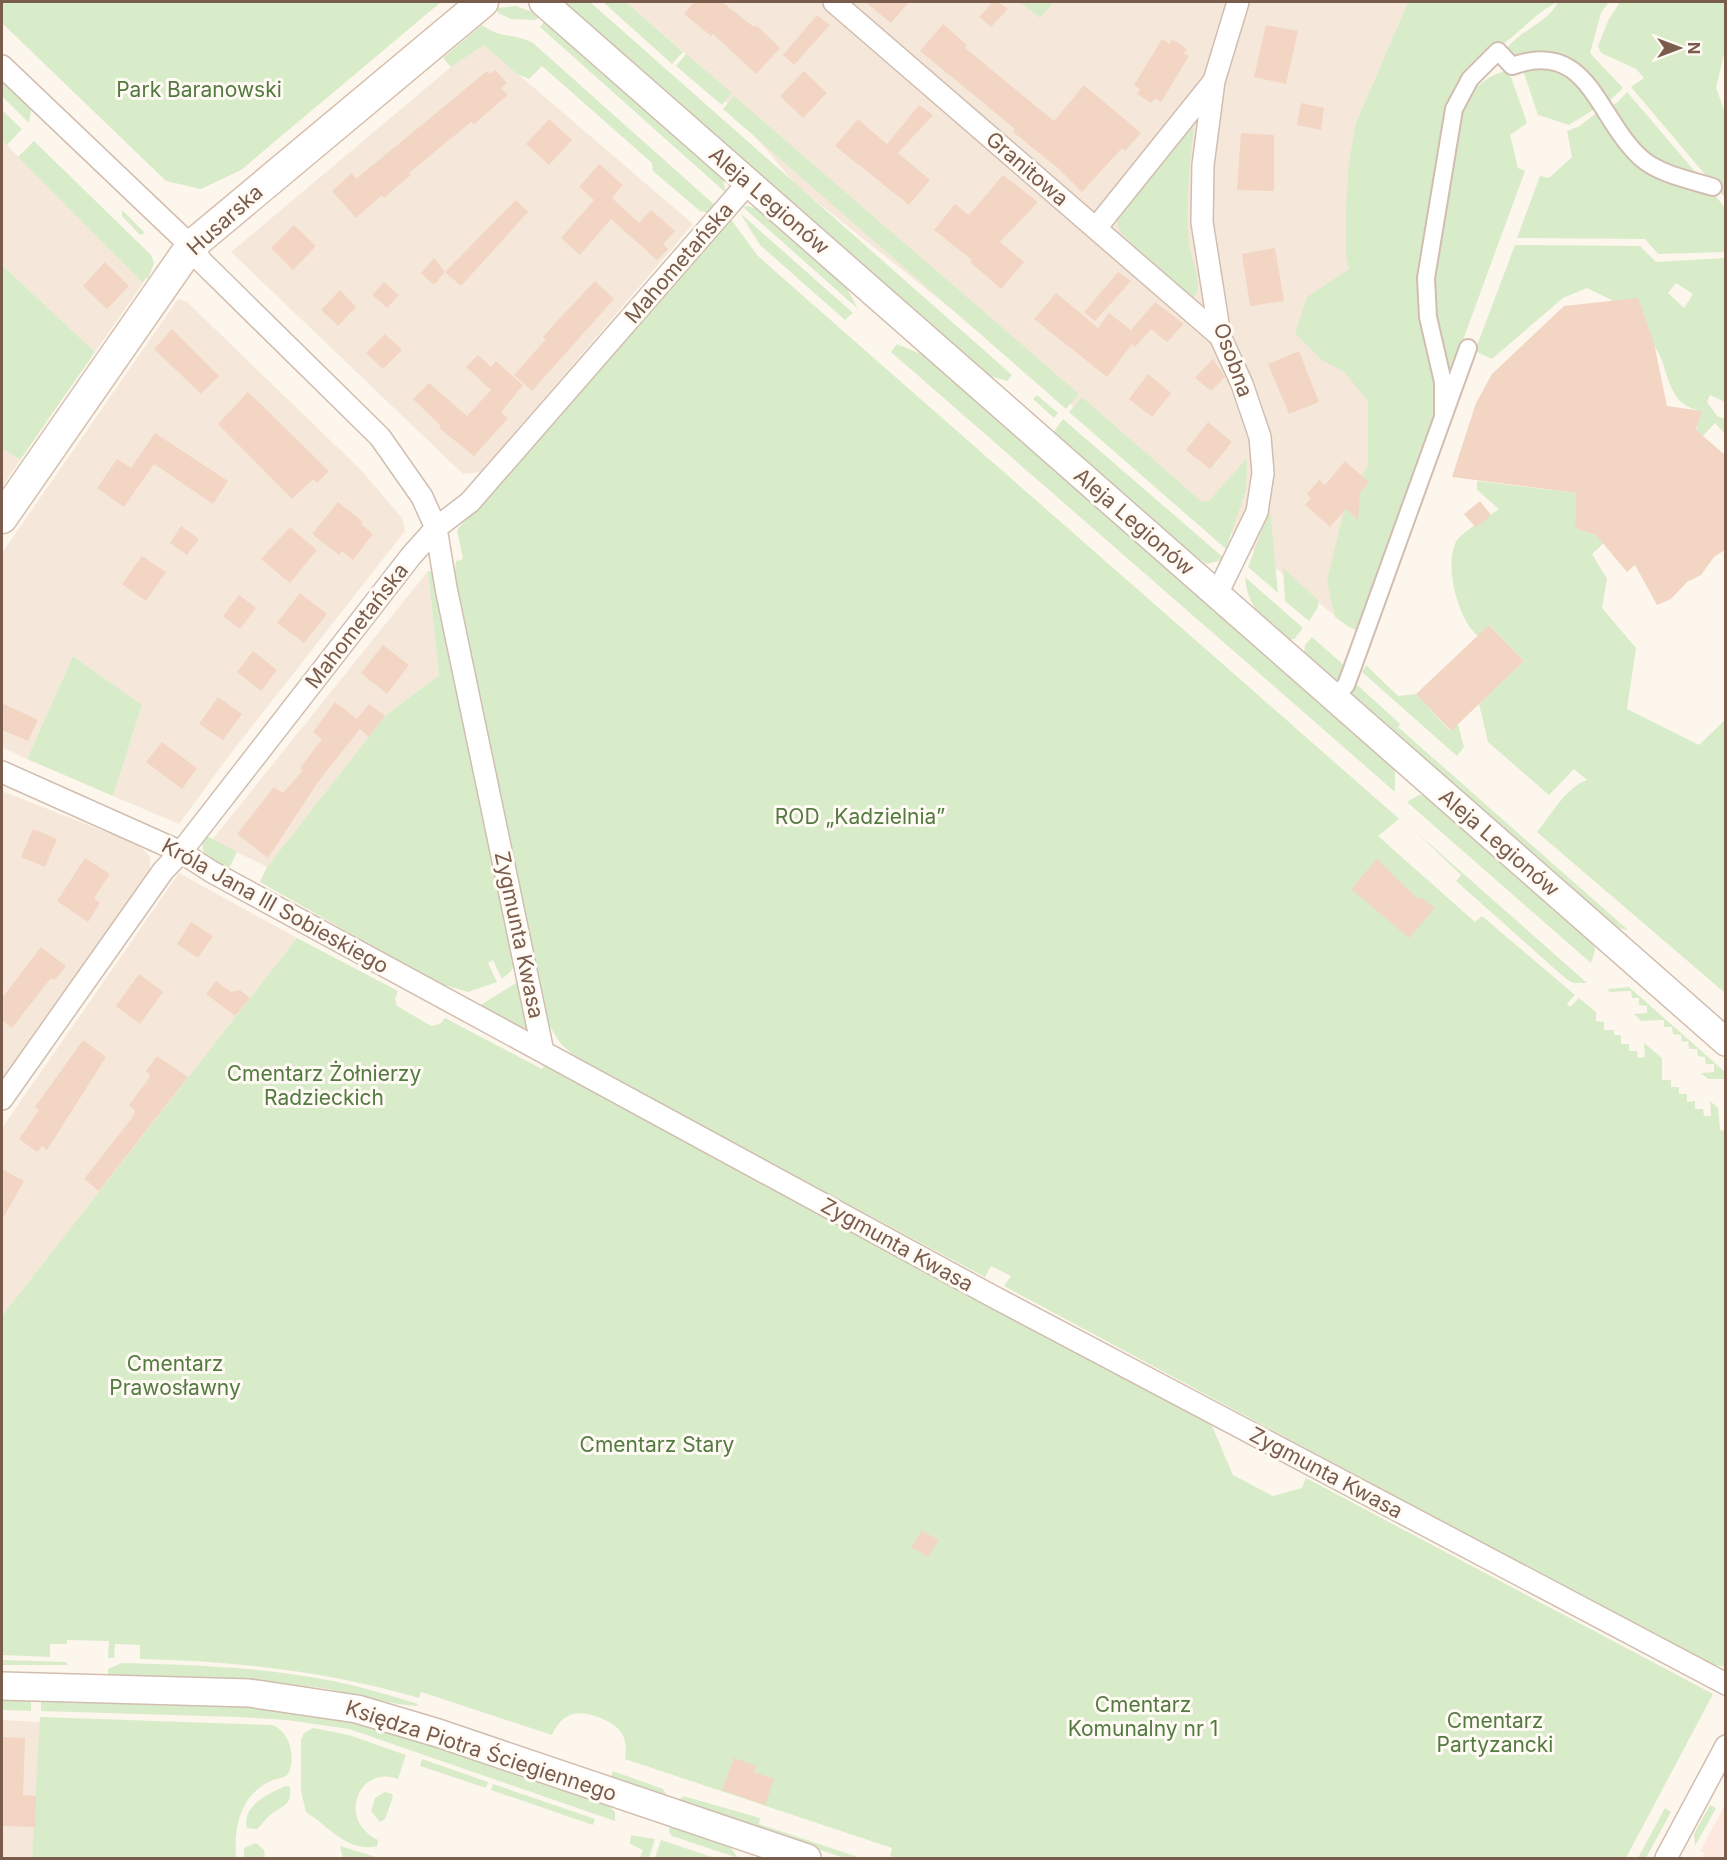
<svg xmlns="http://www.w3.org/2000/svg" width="1727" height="1860" viewBox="0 0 1727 1860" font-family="Inter,sans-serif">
	<rect width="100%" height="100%" fill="#fdf6ec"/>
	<!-- residential -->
	<path fill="#f5e8da" d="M626,2H1408L1355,125L1348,168L1346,257L1404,436L1349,627L796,185L686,54Z
		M484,45L693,224L481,472L463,474L231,252L451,67Z
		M2,140L143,283L95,352L2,265Z
		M178,299L186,301L361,470L402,518L405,531L228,757L179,824L113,796L142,705L73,656L27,759L2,747V553Z
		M2,448L20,460L2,487Z
		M428,571L439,675L385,716L267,867L212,840Z
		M2,791L139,845L150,857V868L148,878L2,1078Z
		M179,873L297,938L2,1316V1128Z
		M2,1720L42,1722L32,1858H2Z"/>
	<!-- commercial -->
	<path fill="#fde8e0" d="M1725,1805V1858H1702L1704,1853L1700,1851Z"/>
	<!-- green -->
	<path fill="#d8ecc9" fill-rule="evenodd" d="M2,2H441L241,170L201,189L166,181L2,23Z
		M565,2H590L1012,375L1007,381L990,376Z
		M603,2H626L683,52L672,64Z
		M1020,2H1054L1040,18Z
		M1408,2H1609L1601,13L1590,53L1623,88L1606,104L1585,74L1515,61L1506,50C1518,31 1548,23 1558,2C1539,10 1522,30 1507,41C1481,59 1457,80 1446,110L1420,279L1438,378L1435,426L1359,631L1349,627L1335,617L1327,581L1345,506L1368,465V401L1344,372L1322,360L1295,333L1307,297L1349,269L1346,257V212L1348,168L1355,125Z
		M1620,2H1725V50L1716,88L1725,112V198L1631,87L1644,78L1636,69L1601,53L1598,46L1609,19Z
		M516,6L540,15L536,20L511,19L498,13L497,8Z
		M545,21L722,177L726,193L540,27Z
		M482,25C501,39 514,33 533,43L717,207L710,213L700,211L653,171L652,163L542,66L529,79L517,74L484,45L451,67L443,58Z
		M686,54L732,93L722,105L676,66Z
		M1557,65L1596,105L1593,110L1569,125L1538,115L1523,70Z
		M1505,71L1511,77L1527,123L1510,135L1518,168L1525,171L1448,381L1435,306L1436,260L1460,116C1469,93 1481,78 1505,71Z
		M2,79L31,110L29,123L2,96Z
		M1627,92L1704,182L1646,158L1608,108L1618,102Z
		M734,96L1079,394L1066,409L723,109Z
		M3,111L22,129L7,145L2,140Z
		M1599,111L1665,174L1715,195L1725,208V252L1658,254L1645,239L1517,238L1540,176L1549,178L1572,157L1567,131L1580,126Z
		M1192,123L1194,124C1190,164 1185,204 1189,244C1191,258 1204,286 1194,297H1188L1183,292L1120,232L1116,219Z
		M34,141L151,255L154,263L148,279L146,278L143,283L18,157Z
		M748,206L758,209L845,285L858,309L743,207Z
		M122,210L145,233L140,235L122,216Z
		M740,213L853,313L845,320L760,245Z
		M730,218L757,255L777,273L1397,817L1399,819L1378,836L1475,922L1482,916L1575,995L1567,1004L1570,1007L1579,998L1596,1012V1021L1604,1022V1030H1614V1035H1621V1044H1629V1051H1637L1638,1058L1645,1057L1644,1043L1662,1058V1080H1671V1087H1679V1094H1687V1102L1695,1101V1109H1703L1704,1116H1711L1710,1101L1718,1108L1720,1130L1726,1131L1725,1667L1706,1663L1004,1286L1011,1276L991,1266L985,1277L581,1062L560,1043L546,1020L453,590L456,561L463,559L457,530Z
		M1515,245L1640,246L1656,262L1725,258V402L1710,395L1707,402L1717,416L1725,419V434L1715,423L1700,439L1695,437L1701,411C1664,404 1671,368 1653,344C1642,331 1629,314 1616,303C1608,297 1596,293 1587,288L1563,298L1492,359L1475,351ZM1676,283L1693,294L1684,308L1668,293Z
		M2,265L95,352L20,460L2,448Z
		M897,344L928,357L1389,762L1395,772V792L891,352Z
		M1037,395L1058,413L1054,418L1033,399Z
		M1082,397L1202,502L1209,501L1247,458L1246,490L1226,549L1069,412Z
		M1063,419L1225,559L1207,564L1194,555L1053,433Z
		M1477,481L1576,493L1575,528L1608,539L1592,554L1607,579L1602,608L1636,648L1627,709L1699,745L1725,720V993L1537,832C1551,815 1566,787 1587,780L1574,769L1549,795L1488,742L1479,704L1524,661L1489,625L1478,636C1458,620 1443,564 1457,540C1464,531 1489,516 1499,509L1477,490Z
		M1270,509L1278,593L1248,567Z
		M1283,568L1319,601L1317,609L1309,621L1285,601Z
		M428,571L433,572L517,961L511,971L502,979L493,960L488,963L497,982L468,992L438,983L260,882L267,867L385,716L439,675Z
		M1245,577L1303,628L1294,639L1286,640C1265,621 1247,607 1245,577Z
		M1312,637L1347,668L1341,680L1337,682L1304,653L1305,645Z
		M73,656L142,705L113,796L27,759Z
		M1366,665L1398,696L1416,694L1450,731L1458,724L1464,747L1457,756L1362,672Z
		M1353,681L1400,724L1398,727L1628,930L1612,927L1348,694Z
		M1419,795L1427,796L1593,942L1595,950L1591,963L1407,802Z
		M1415,831L1587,983H1573L1565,978L1456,881L1461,875Z
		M207,836L237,852L229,868C215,860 193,854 207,836Z
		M297,938L398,991L395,999L397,1006L431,1026L440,1024L445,1018L542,1069L544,1066L1206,1419L1212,1426L1233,1475L1273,1496L1302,1488L1306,1478L1713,1694L1626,1858H898L890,1856L892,1848L625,1759C629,1735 619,1725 598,1717C576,1709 562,1713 552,1735L421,1692L419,1698C327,1671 235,1661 140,1659V1645L115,1644L114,1658H108L109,1641L67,1640V1644H50V1657L2,1655V1316Z
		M519,981L533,1027L528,1034L479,1006Z
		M1629,987L1725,1072V1079H1708L1701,1073L1714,1072V1064H1706L1705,1057L1698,1056L1697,1049H1689L1688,1041L1682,1042L1681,1035L1673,1034L1672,1027H1664V1020L1641,1021L1634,1014L1647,1013V1006L1639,1005V998H1632L1631,991L1609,992L1608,989Z
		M2,1660L66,1662L68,1665H2Z
		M122,1663C192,1665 264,1667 333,1681C362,1687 390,1695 418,1704L416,1706C384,1704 354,1693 322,1688C251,1678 179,1679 108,1678V1669Z
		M2,1697L27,1698L31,1702V1711L2,1710Z
		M41,1699L260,1706L302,1710L379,1727L606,1803L615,1812V1821L349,1729L287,1720L239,1717L41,1711Z
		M40,1717L272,1725C289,1731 296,1755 289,1772C287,1778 279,1778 273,1780C240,1794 234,1826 236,1858H32Z
		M313,1728L349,1735L406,1755L398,1779C359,1764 336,1820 378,1840L377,1846C349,1854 327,1825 306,1812L301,1791V1740L304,1733Z
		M422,1759L488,1782L486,1788L420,1766Z
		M613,1771L663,1789L669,1799L610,1779Z
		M493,1784L595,1819L593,1825L491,1790Z
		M286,1786L290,1787C292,1807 283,1804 270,1815C266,1819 261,1825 257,1829L247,1828C241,1806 270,1792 286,1786Z
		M385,1792L392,1794L393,1797L385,1819L380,1822L371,1811L375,1798Z
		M683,1796L760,1818L759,1824L861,1858H844L678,1802Z
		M1710,1805L1716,1808L1695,1846L1694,1834Z
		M1665,1808L1671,1812L1646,1858H1638Z
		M670,1825L729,1845L738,1858L672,1836L669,1832Z
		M631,1835L655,1839L649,1858H640L643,1850L630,1844Z
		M661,1840L715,1858H655Z
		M256,1843L264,1850L265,1858H244V1848Z
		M340,1846L379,1858H343Z"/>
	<!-- building -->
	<path fill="#f3d5c3" d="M694,2H722L754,27L756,25L780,48L756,74L713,34L711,36L684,14Z
		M865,2H909L891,23Z
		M993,2H998L1008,9L991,27L979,17Z
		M817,15L830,25L794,65L783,55Z
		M943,24L967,45L965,48L1054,121L1084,85L1141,133L1125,151L1122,148L1082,192L1059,169L1013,132L1015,129L920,51Z
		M1266,25L1298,31L1286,84L1254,77Z
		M1162,39L1169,44L1172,39L1187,49L1184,53L1189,56L1161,102L1155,98L1151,103L1137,94L1140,89L1134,85Z
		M495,70L507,83L501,88L508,95L474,124L471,122L465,127L409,173L411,175L394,189L384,198L382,195L356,218L332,191L352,173L356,179L487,71L490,74Z
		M804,71L827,93L803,118L780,96Z
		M1301,103L1324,108L1321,130L1297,125Z
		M919,105L933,115L898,153L930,180L909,205L835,146L858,119L887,144Z
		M549,119L572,140L549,165L526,144Z
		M1241,133L1274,135V191L1237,190Z
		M599,164L623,185L612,198L639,223L651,210L675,231L663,244L668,249L657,260L611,219L580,255L561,238L594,200L579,187Z
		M1003,175L1038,202L1000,242L1024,262L1001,289L970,262L972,260L934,230L955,204L969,215Z
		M516,200L528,212L461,286L445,272Z
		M294,225L316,246L293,270L271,248Z
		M1275,248L1284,301L1250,306L1242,254Z
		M434,258L445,272L434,285L421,273Z
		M105,262L129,286L107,309L83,286Z
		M1118,272L1131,281L1095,321L1084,312Z
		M595,281L614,299L532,391L514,375L546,339L543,337L560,318Z
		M384,282L399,295L387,308L372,295Z
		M340,290L356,307L338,326L321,310Z
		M1056,293L1098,328L1109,313L1131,330L1155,302L1184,324L1167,342L1151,329L1135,347L1132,344L1107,377L1034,319Z
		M1638,298L1654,343L1667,406L1702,411L1696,430L1725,455V550L1714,557L1701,575L1687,582L1671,599L1657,605L1635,565L1627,572L1596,535L1575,528L1576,493L1452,477L1476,403L1492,374L1564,306Z
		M172,329L219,376L201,394L154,349Z
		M385,334L402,350L383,369L366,353Z
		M1299,351L1319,402L1289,414L1268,364Z
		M478,355L491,367L496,361L523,385L501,412L508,418L474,456L439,428L441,426L413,399L429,383L467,416L491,390L466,367Z
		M1213,359L1225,377L1211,391L1195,378Z
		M1148,374L1171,393L1152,417L1129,399Z
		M248,392L329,471L317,483L313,479L292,499L218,424Z
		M1208,422L1232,442L1210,469L1186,450Z
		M155,433L228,481L213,504L154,464L124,507L97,488L117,459L131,468Z
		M1345,461L1369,482L1360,493L1358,520L1346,509L1330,527L1305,505L1311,498L1307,494L1319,480L1325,485Z
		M1480,501L1491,515L1476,528L1464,514Z
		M338,502L363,522L361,524L373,534L353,560L342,551L339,555L312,534Z
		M181,526L199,539L187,555L170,543Z
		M290,527L317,550L290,583L261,559Z
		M142,556L166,572L146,601L122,584Z
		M300,593L327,614L304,643L277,623Z
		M239,595L256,608L240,629L223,616Z
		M1489,625L1524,661L1451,731L1416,694Z
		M383,645L409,665L387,694L361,673Z
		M253,651L277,670L261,691L237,672Z
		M218,697L242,714L223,740L199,724Z
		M335,702L357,719L369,704L385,716L369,737L360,729L318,782L268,858L237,834L274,787L283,793L303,770L300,768L322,739L313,732Z
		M2,703L38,720L28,741L2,730Z
		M162,742L197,768L182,789L146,762Z
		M33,829L57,839L45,867L21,857Z
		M85,858L110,874L94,898L100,903L88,922L57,901Z
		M1377,859L1419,900L1421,897L1435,908L1409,938L1351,889Z
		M191,922L213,936L198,958L177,944Z
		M41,947L66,966L55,980L51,978L12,1028L2,1020V998Z
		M139,974L163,992L140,1024L116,1006Z
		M216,981L231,992L240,990L250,998L235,1016L206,994Z
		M83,1040L106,1057L47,1150L42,1146L37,1152L19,1139L39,1110L35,1107Z
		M157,1056L188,1077L99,1191L84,1179L132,1118L135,1110L129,1105L148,1080L150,1074L146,1071Z
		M2,1169L24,1181L2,1220Z
		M922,1531L939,1540L928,1557L911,1547Z
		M2,1737L25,1738L23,1795L36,1796L35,1827L2,1826Z
		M734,1758L756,1766L754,1772L774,1779L765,1805L722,1790Z"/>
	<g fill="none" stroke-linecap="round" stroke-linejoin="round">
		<!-- pedestrian casing -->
		<g stroke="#d1beb0" stroke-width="20">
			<path id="pedestrian" d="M1443,416V382L1428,317L1426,278L1454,109L1470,79L1498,51L1512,66C1589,38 1596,117 1641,158C1659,174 1690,180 1713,187
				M1334,698L1346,685L1352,669L1468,348"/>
		</g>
		<!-- minor casing -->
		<g stroke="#d1beb0" stroke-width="24">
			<path id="minor" d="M834,2L1220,336
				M2,66L191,246L202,262L380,437L422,497L436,528L446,588L543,1052
				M1096,228L1214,81
				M1217,594L1257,512L1263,473L1260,437L1242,384L1220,336L1202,222L1203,165L1214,81L1238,2
				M2,772L181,852L212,872L994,1297L1726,1684
				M2,1099L163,871L181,852L411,556L436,528L470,502L748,183
				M1666,1858L1726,1746"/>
		</g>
		<!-- tertiary casing -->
		<g stroke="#d1beb0" stroke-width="30">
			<path id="tertiary" d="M543,2L1726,1042
				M2,1686L249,1693L357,1709L438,1733L807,1858"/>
		</g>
		<!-- secondary casing -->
		<g stroke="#d6c0b0" stroke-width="33">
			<path id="secondary" d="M2,518L191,246L483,2"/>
		</g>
		<!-- pedestrian -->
		<use href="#pedestrian" stroke="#fff" stroke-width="16"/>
		<!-- minor -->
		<use href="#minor" stroke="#fff" stroke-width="21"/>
		<!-- tertiary -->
		<use href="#tertiary" stroke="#fff" stroke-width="27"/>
		<!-- secondary -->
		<use href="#secondary" stroke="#fff" stroke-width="30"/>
	</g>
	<g text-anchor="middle" stroke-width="6" stroke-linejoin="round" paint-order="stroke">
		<!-- park labels -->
		<g font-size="21" fill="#537a41" stroke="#fffaf3">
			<text x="199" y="97">Park Baranowski</text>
			<text x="860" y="824">ROD „Kadzielnia”</text>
			<text x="324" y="1081">Cmentarz Żołnierzy<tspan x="324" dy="24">Radzieckich</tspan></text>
			<text x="175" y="1371">Cmentarz<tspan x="175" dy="24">Prawosławny</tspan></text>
			<text x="657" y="1452">Cmentarz Stary</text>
			<text x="1143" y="1712">Cmentarz<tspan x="1143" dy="24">Komunalny nr 1</tspan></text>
			<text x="1495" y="1728">Cmentarz<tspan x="1495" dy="24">Partyzancki</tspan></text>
		</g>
		<!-- street labels -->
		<g font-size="21" fill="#7a5c4d" stroke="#fffaf3">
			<text transform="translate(1027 169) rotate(41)" y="7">Granitowa</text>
			<text transform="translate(769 201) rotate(41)" y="7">Aleja Legionów</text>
			<text transform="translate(225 220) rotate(-42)" y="7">Husarska</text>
			<text transform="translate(679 263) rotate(-49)" y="7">Mahometańska</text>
			<text transform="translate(1233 360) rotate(70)" y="7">Osobna</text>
			<text transform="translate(1134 522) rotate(41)" y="7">Aleja Legionów</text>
			<text transform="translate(357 626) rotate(-52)" y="7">Mahometańska</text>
			<text transform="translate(1499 843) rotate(41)" y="7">Aleja Legionów</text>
			<text transform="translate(275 906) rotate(29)" y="7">Króla Jana III Sobieskiego</text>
			<text transform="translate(519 935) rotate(78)" y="7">Zygmunta Kwasa</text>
			<text transform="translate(897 1245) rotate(29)" y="7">Zygmunta Kwasa</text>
			<text transform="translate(1326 1473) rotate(28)" y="7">Zygmunta Kwasa</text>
			<text transform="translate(481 1751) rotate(18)" y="7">Księdza Piotra Ściegiennego</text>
		</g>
	</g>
	<!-- border -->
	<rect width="1727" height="1860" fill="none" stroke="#7a5c4d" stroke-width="6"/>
	<!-- north arrow -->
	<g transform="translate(1679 48) rotate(90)" stroke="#fffaf3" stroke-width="4.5" paint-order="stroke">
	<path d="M0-4.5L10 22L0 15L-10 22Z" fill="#7a5c4d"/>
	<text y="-9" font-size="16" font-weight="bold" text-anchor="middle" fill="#7a5c4d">N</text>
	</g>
</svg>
